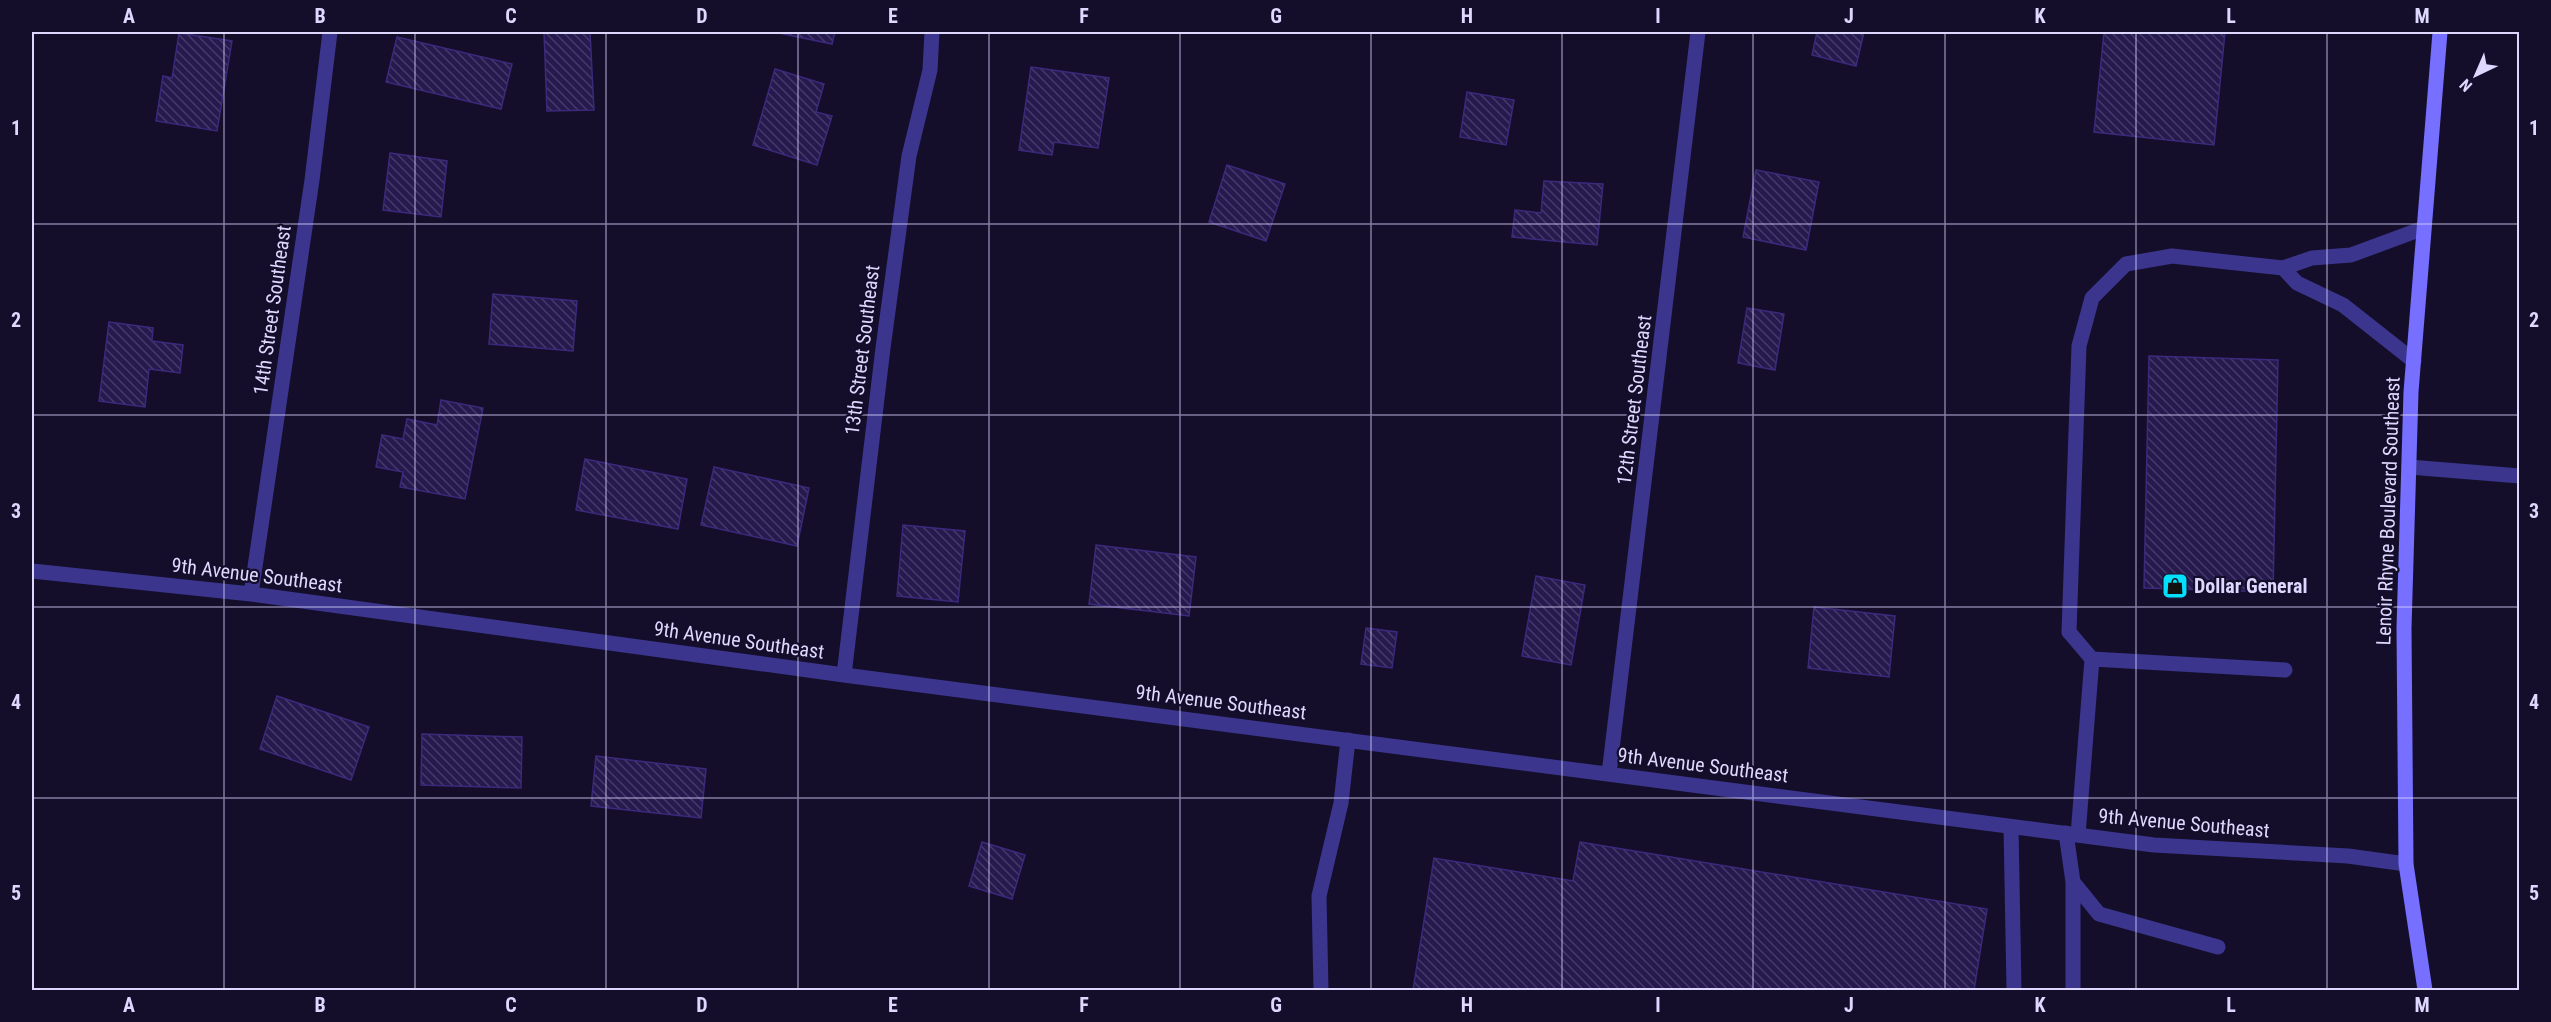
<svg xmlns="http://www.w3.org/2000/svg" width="2551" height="1022" viewBox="0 0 2551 1022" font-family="'Roboto Condensed',sans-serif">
	<defs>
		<pattern id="building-back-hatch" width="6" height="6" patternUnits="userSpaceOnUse" patternTransform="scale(1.5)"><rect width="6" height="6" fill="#25194e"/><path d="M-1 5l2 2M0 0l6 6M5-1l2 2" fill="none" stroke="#443a69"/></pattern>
	</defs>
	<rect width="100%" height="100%" fill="#140e2b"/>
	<!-- building -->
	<path fill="url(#building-back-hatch)" stroke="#3b297c" stroke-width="1.5" d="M544,32H590L594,110L547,111Z
		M774,32H835L832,44Z
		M1817,32H1864L1856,66L1812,55Z
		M2104,32H2225L2214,145L2094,132Z
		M179,33L232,41L217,131L156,121L163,76L172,78Z
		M397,37L512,64L501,109L386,82Z
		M1031,67L1109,78L1098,148L1054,142L1052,155L1019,150Z
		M775,69L824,84L816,112L832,116L817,165L753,145Z
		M1467,92L1514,100L1506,145L1460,137Z
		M390,153L447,161L441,217L383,210Z
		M1227,165L1285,184L1266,241L1209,222Z
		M1756,170L1819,182L1806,250L1743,237Z
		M1544,181L1603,184L1597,245L1512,237L1515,210L1541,213Z
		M493,294L577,301L573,351L489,344Z
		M1747,308L1784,314L1775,370L1738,363Z
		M109,322L153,328L152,341L183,345L180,373L149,369L145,407L99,401Z
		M2149,356L2278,360L2273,592L2144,588Z
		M441,400L483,408L465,499L400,487L403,472L376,467L382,435L403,439L407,419L437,425Z
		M585,459L687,479L678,529L576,510Z
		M714,467L809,488L797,546L701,525Z
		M903,525L965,531L958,602L897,596Z
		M1096,545L1196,557L1189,616L1089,604Z
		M1536,576L1585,585L1571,665L1522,656Z
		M1814,607L1895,616L1889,677L1808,668Z
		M1366,628L1397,632L1392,668L1361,664Z
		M277,696L369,727L351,780L260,749Z
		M422,734L522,737L521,788L421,785Z
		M596,756L706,769L701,818L591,806Z
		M982,842L1025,855L1012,899L969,886Z
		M1580,842L1987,909L1974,990H1413L1434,858L1573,881Z"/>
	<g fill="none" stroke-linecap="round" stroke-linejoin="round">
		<!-- lane -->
		<path stroke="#3b358e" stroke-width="15" d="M2414,361L2343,305L2297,283L2283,268L2312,258L2351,255L2424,228
			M2409,467L2520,476
			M2092,659L2069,632L2079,346L2092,298L2126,264L2172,256L2283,268
			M2011,827L2014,990
			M2066,833L2073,882L2099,914L2218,947
			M2078,835L2092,659L2285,670
			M2073,882V990
			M1321,990L1319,896L1341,803L1348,740"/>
		<!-- street -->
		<path stroke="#3b358e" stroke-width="15" d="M32,571L251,594L844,675L2154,845L2348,856L2406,864
			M251,594L312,180L330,32
			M844,675L883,348L909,156L930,70L932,32
			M1609,774L1698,32"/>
		<!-- secondary -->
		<path stroke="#766fff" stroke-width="15" d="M2425,990L2406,864L2404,628L2411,392L2440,32"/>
	</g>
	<!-- grid -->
	<path fill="none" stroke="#ded8ff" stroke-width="1.5" stroke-opacity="0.55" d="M224,32V990M415,32V990M606,32V990M798,32V990M989,32V990M1180,32V990M1371,32V990M1562,32V990M1753,32V990M1945,32V990M2136,32V990M2327,32V990M32,224H2520M32,415H2520M32,607H2520M32,798H2520"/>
	<!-- icons -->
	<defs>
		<g id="shop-square" transform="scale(1.35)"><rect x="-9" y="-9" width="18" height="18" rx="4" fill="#04dfff" stroke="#140e2b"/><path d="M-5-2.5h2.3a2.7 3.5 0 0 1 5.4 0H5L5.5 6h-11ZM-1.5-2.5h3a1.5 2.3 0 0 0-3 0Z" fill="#111"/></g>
	</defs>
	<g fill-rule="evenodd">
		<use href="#shop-square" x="2175" y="586"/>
	</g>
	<g text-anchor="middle" stroke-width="4.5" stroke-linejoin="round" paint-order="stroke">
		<!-- street labels -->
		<g font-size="20" fill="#ded8ff" stroke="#140e2b">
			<text transform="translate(272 310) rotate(-82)" y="7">14th Street Southeast</text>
			<text transform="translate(862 350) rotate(-83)" y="7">13th Street Southeast</text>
			<text transform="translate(1634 400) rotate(-83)" y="7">12th Street Southeast</text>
			<text transform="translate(2388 511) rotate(-88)" y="7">Lenoir Rhyne Boulevard Southeast</text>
			<text transform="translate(257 575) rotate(7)" y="7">9th Avenue Southeast</text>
			<text transform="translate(739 640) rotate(8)" y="7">9th Avenue Southeast</text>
			<text transform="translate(1221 702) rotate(7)" y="7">9th Avenue Southeast</text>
			<text transform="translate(1703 765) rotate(7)" y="7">9th Avenue Southeast</text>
			<text transform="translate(2184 823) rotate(5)" y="7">9th Avenue Southeast</text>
		</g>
		<!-- poi labels -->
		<g font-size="20" font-weight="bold" fill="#ded8ff" stroke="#140e2b" text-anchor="start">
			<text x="2194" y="593">Dollar General</text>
		</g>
	</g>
	<!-- border -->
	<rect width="2551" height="1022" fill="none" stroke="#140e2b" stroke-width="66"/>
	<!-- north arrow -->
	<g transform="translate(2476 75) rotate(224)" stroke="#140e2b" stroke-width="4.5" paint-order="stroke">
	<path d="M0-4.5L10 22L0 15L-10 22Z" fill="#ded8ff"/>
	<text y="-9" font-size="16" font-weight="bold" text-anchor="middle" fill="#ded8ff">N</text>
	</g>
	<rect x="33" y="33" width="2485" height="956" fill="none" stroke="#ded8ff" stroke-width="2"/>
	<g font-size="20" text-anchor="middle" font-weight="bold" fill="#ded8ff">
		<text x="129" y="23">A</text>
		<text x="320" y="23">B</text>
		<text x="511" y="23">C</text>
		<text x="702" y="23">D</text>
		<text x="893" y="23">E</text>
		<text x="1084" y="23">F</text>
		<text x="1276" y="23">G</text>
		<text x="1467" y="23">H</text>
		<text x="1658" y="23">I</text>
		<text x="1849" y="23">J</text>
		<text x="2040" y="23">K</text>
		<text x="2231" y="23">L</text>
		<text x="2422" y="23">M</text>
		<text x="16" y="135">1</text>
		<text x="2534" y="135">1</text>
		<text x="16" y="327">2</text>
		<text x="2534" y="327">2</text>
		<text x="16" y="518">3</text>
		<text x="2534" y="518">3</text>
		<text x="16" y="709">4</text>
		<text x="2534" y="709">4</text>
		<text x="16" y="900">5</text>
		<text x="2534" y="900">5</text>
		<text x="129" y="1012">A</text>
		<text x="320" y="1012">B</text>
		<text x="511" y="1012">C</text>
		<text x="702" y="1012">D</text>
		<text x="893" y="1012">E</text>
		<text x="1084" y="1012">F</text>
		<text x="1276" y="1012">G</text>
		<text x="1467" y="1012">H</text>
		<text x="1658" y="1012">I</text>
		<text x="1849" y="1012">J</text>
		<text x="2040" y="1012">K</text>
		<text x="2231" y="1012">L</text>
		<text x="2422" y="1012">M</text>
	</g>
</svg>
